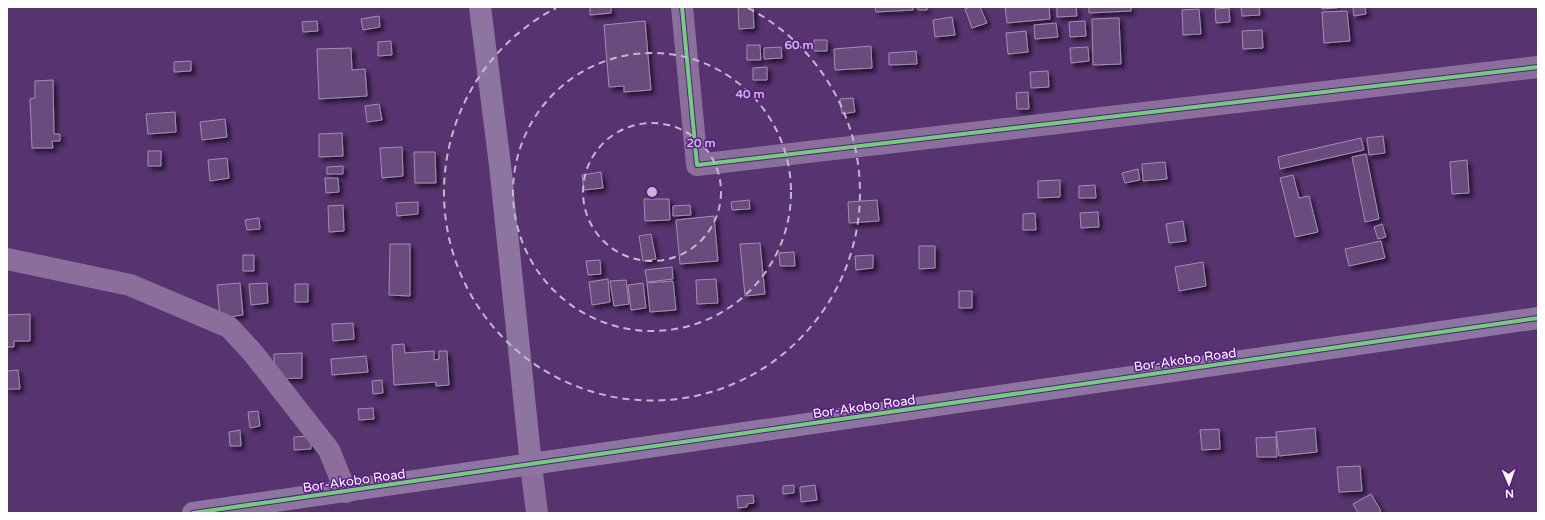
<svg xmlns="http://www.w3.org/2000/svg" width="1545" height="520" viewBox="0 0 1545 520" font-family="'Varela Round',sans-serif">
	<defs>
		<filter id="shadow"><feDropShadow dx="3.5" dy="3.5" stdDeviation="2" flood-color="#0009"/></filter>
	</defs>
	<rect width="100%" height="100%" fill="#573370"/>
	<!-- building -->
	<path fill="#694b7e" stroke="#a38eb3" filter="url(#shadow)" d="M590,7H611V13L590,15Z
		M738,7H753L754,28L739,29Z
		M875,7H913V10L876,12Z
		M918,7H927V10H918Z
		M970,7H980L987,23L972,28L965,9Z
		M1005,7H1049L1050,19L1007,23Z
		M1057,7H1076L1077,16L1057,17Z
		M1089,7H1131V11L1089,13Z
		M1241,7H1259L1260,15L1242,16Z
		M1322,7H1337V8L1322,9Z
		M1353,7H1365L1366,14L1354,16Z
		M1229,8L1230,22L1216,23L1215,9Z
		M1199,9L1201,34L1183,35L1182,10Z
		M1347,11L1350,41L1324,43L1322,12Z
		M379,16L380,27L363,30L361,19Z
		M952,17L955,35L935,37L933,20Z
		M1119,18L1121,64L1093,65L1092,19Z
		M317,21L318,31L303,32L302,22Z
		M645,21L651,90L624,92V86L609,87L604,25Z
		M1085,21L1086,36L1070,37L1069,22Z
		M1056,23L1058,37L1035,39L1034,25Z
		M1262,30L1263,48L1243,49L1242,31Z
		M1026,31L1028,52L1008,54L1006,33Z
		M814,40H827V51H814Z
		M391,41L392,55L378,56V42Z
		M747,45H760L761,60H747Z
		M871,46L872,68L835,70L834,49Z
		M781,47L782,58L764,59V48Z
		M1088,47L1089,61L1071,63L1070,48Z
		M351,48L352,70L365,69L367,96L319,99L317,49Z
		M916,51L917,64L889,65V53Z
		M191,61V71L174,72V62Z
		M767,67V80H753V68Z
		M1048,71L1049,87L1031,88L1030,72Z
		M53,80L54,134H60V141H52L53,148H32L30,99L35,98V81Z
		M1028,92L1029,109H1017L1016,93Z
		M853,98L855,112L842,114L840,99Z
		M379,104L382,120L367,122L365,106Z
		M175,112L176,132L148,134L146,114Z
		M225,119L227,137L202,140L200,122Z
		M342,133L343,156L319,157V134Z
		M1383,136L1385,153L1369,155L1367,138Z
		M1361,138L1364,150L1280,169L1278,157Z
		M402,147L403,176L382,178L380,148Z
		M148,151H161V166H148Z
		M414,152H435L436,183H415Z
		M1366,154L1379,219L1365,222L1352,157Z
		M227,158L229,178L210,181L208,160Z
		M1467,160L1469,193L1452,194L1450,162Z
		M1165,162L1167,179L1143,181L1142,164Z
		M343,166V174H327V167Z
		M1138,169L1140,180L1125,183L1122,173Z
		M601,172L603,188L584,190L582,175Z
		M1293,175L1299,198L1309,196L1318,232L1295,237L1280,178Z
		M325,178H338L339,192L326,193Z
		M1060,180V197L1038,198V181Z
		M1095,185L1096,198H1079V186Z
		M644,199H669L670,220L645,221Z
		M749,200L750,209L732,210L731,202Z
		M877,200L879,221L849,223L848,202Z
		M418,202V214L397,216L396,203Z
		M343,205L344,231L329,232L328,206Z
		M690,205L691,215L673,216V206Z
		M1098,212L1099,227L1081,228L1080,213Z
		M1035,213L1036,230H1023V214Z
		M714,216L718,261L680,264L676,220Z
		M259,218L260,229L247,230L245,220Z
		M1183,221L1186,241L1169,243L1166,224Z
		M1382,224L1386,237L1378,239L1374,227Z
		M651,234L656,259L643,261L639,236Z
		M1381,241L1385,258L1349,266L1345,249Z
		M760,243L765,294L745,296L740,244Z
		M390,244H410V296L389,295Z
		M919,246H935V268L919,269Z
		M794,252L795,266H780L779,253Z
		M243,255H254V271H243Z
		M873,255V268L856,270L855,256Z
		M600,260L601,274L588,275L586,261Z
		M1203,262L1206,286L1179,291L1175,267Z
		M672,267L673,279L647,282L645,270Z
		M608,279L610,302L592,305L589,282Z
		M716,279L718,303L697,304L696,280Z
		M626,280L629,304L614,306L610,281Z
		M673,281L676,310L650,312L647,283Z
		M240,283L243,315L220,318L217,285Z
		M267,283L268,303L251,305L249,284Z
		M643,283L646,308L631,310L628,285Z
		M295,284H308V302H295Z
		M959,291H972V308H959Z
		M30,314V341H14V347H7V315Z
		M353,323L354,339L333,341L332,324Z
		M404,344L405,353L434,351V360L439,359V351H447L449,385L436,386V382L394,385L392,345Z
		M302,353V378L274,379V354Z
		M366,356L368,372L332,375L331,359Z
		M18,370L20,389H7V371Z
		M382,380L383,393L373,394L372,381Z
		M373,408L374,419L359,420L358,409Z
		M258,411L260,426L250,428L248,412Z
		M1315,428L1317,452L1279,456L1276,432Z
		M1219,429L1220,449L1202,450L1200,430Z
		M240,430L241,446H230L229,432Z
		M311,436V449L294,450V437Z
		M1276,437L1277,457H1257L1256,438Z
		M1360,466L1362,491L1339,492L1337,467Z
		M794,485V493L783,494V486Z
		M815,485L817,500L801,502L800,487Z
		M1371,494L1381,511L1378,513H1358L1353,504Z
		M753,495L754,503L747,504V507L738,508L737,496Z"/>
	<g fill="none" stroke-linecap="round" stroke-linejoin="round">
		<!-- street -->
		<path stroke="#8a6f9d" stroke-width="22" d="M682,7L697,165L1538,67
			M7,259L130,285L229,327L253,353L329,450L346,492
			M531,465L537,513"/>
		<!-- secondary -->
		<path stroke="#8e75a1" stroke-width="22" d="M480,7L500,165L531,465
			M193,513L1538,318"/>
		<!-- cycleway casing -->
		<g stroke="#5c198a" stroke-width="6">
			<path id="cycleway" d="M682,7L697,165L1538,67
				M193,513L1538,318"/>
		</g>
		<!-- cycleway -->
		<use href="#cycleway" stroke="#6cd273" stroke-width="4"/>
	</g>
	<!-- distance rings -->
	<g fill="none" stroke="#c4b8cd" stroke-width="2" stroke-dasharray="7 5">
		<circle cx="652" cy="192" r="69"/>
		<circle cx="652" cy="192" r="139"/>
		<path d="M748 8A208 208 0 1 1 556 8"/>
	</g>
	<g text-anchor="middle" stroke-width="3" stroke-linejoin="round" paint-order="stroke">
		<!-- street labels -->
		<g font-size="13" fill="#fff" stroke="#5c198a">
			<text transform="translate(1185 359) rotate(-8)" y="5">Bor-Akobo Road</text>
			<text transform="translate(864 406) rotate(-8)" y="5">Bor-Akobo Road</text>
			<text transform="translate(354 480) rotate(-8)" y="5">Bor-Akobo Road</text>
		</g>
	</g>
	<circle cx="652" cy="192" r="6" fill="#c4b8cd" stroke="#5c198a" stroke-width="2"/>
	<g font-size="12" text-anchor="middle" font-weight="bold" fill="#c4b8cd" stroke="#5c198a" stroke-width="3" stroke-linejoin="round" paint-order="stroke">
		<text x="799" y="49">60 m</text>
		<text x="750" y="98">40 m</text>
		<text x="701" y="147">20 m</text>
	</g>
	<!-- border -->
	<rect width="1545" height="520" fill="none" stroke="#ffffff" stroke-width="16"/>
	<!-- north arrow -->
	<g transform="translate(1509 484) rotate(178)" stroke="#5c198a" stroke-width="3" paint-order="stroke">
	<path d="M0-3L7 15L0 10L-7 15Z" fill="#ffffff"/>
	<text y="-6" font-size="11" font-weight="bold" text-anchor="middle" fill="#ffffff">N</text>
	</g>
</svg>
